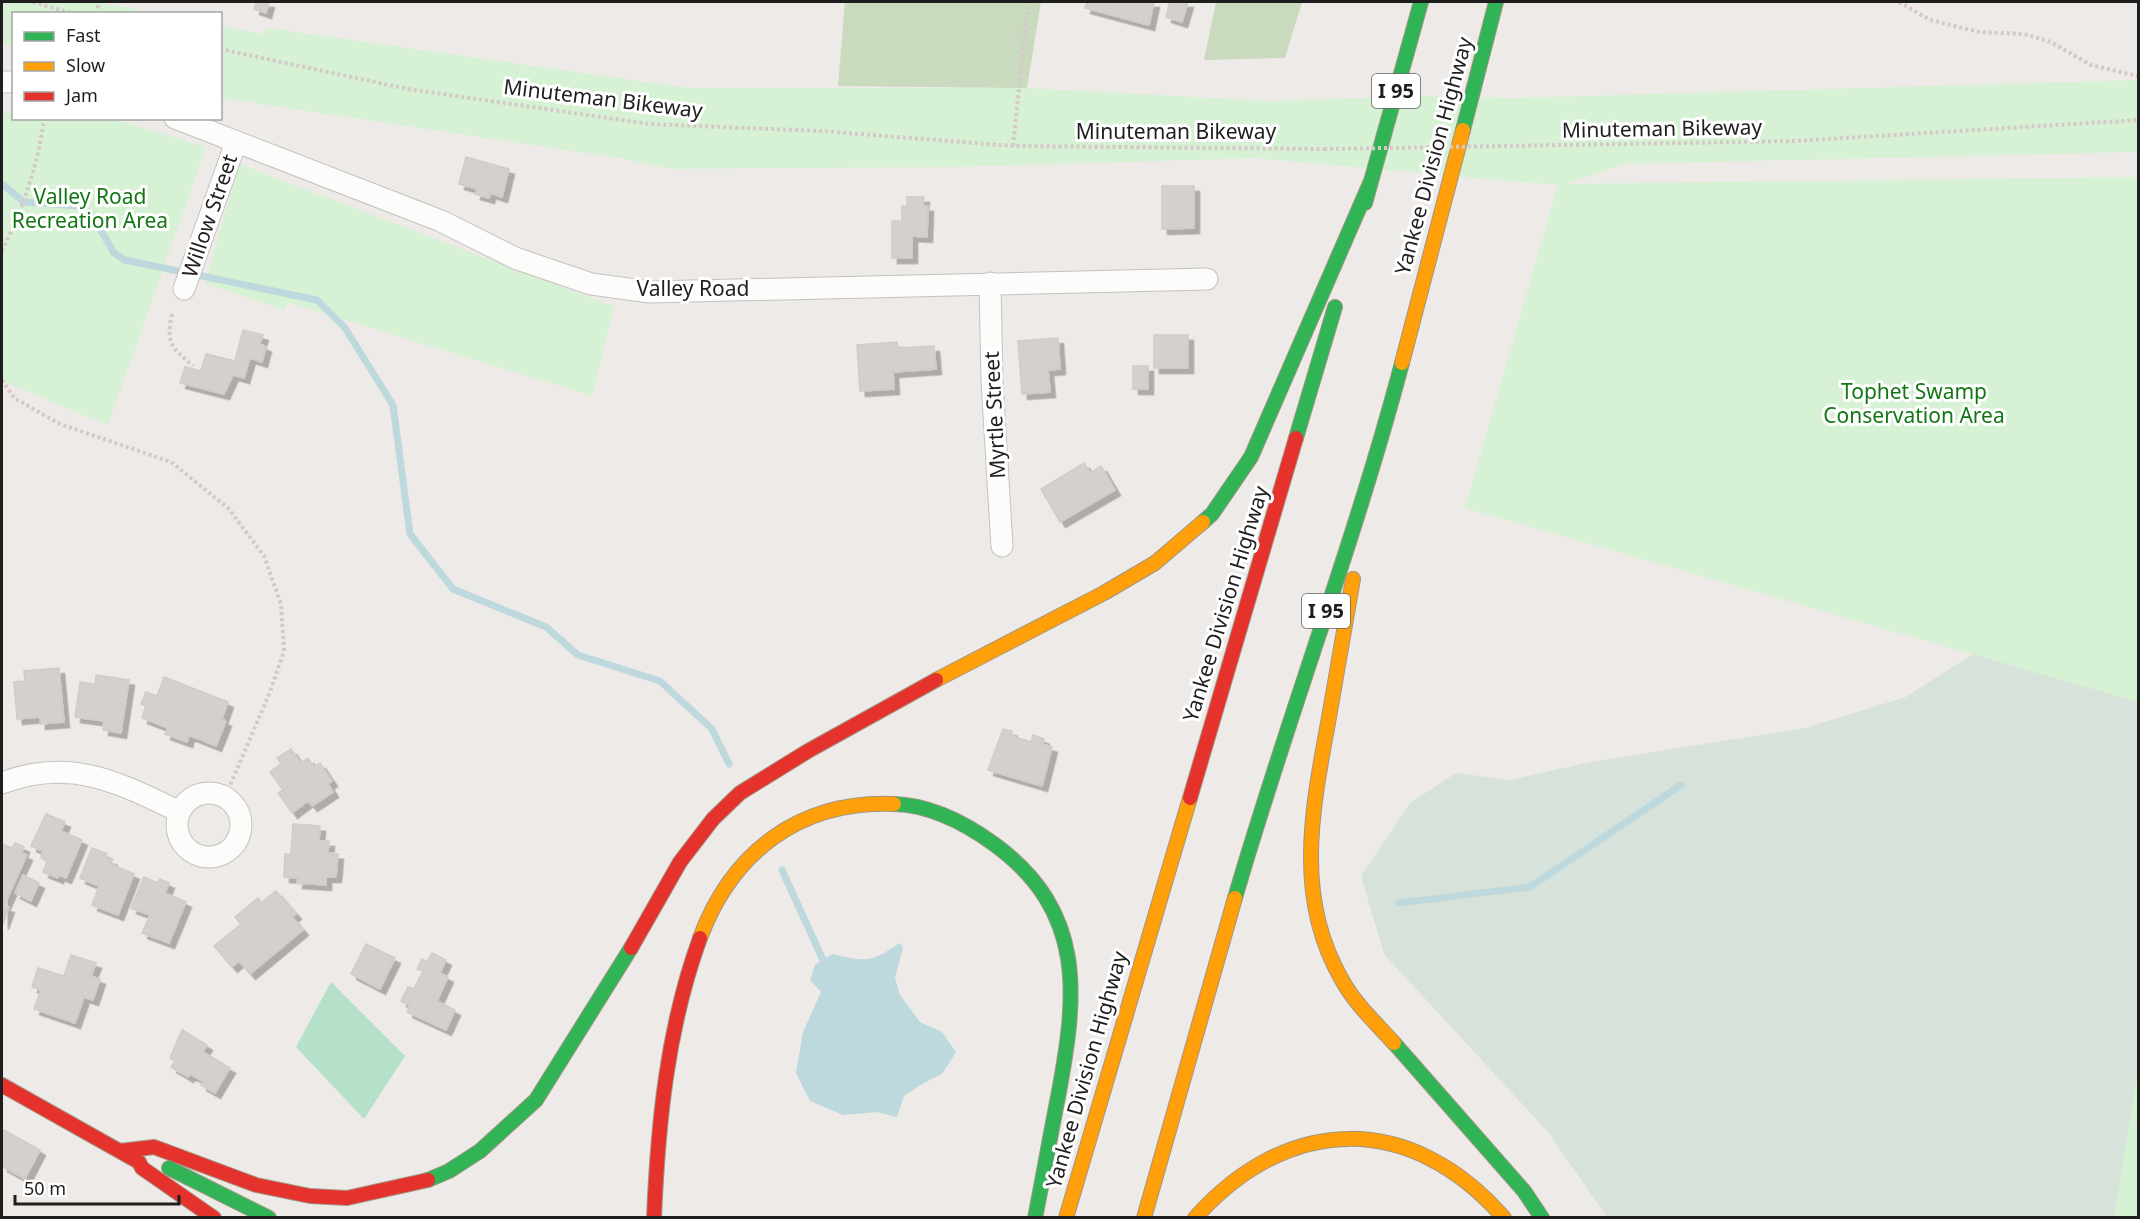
<svg xmlns="http://www.w3.org/2000/svg" width="2140" height="1219" viewBox="0 0 2140 1219" font-family="'Noto Sans',sans-serif">
	<defs>
		<filter id="shadow"><feDropShadow dx="5.5" dy="5.5" stdDeviation="0" flood-color="#0004"/></filter>
	</defs>
	<rect width="100%" height="100%" fill="#edeae7"/>
	<!-- forest -->
	<path fill="#cadabe" d="M845,2H1041L1027,88L838,86Z
		M1216,2H1302L1285,58L1204,60Z"/>
	<!-- wetland -->
	<path fill="#d6e2da" d="M2138,480V1217H1607L1548,1132L1384,954L1361,876L1410,803L1456,773L1509,780L1596,761L1805,728L1906,697L1976,652Z"/>
	<!-- park -->
	<path fill="#d7f1d4" d="M2,2H97L157,13L14,14L13,47L2,44Z
		M220,26L262,34L268,28L689,88H1027L1269,101L1421,96L1516,98L2138,80V152L1625,164L1564,184L2138,177V702L1465,508L1558,185L1255,158L956,167L672,169L619,158L221,98Z
		M13,112L14,118L113,119L206,147L108,425L2,381V113Z
		M239,164L614,307L592,396L287,302L285,310L205,284Z
		M2138,1069V1217H2114Z"/>
	<!-- pitch -->
	<path fill="#b5e1cb" d="M331,982L405,1056L364,1119L296,1047Z"/>
	<!-- water -->
	<path fill="#bdd9de" d="M900,943L903,948L895,978L900,995L920,1022L942,1032L956,1052L942,1074L922,1084L904,1096L897,1117L877,1112L843,1115L810,1101L796,1073L803,1032L821,992L810,980L815,965L833,954C867,962 870,963 900,943Z"/>
	<g fill="none" stroke-linecap="round" stroke-linejoin="round">
		<!-- stream -->
		<path stroke="#bdd9de" stroke-width="7" d="M2,184L24,202L80,206L93,216L114,253L125,260L317,300L345,328L393,405L410,534L453,589L546,627L578,655L660,681L712,729L729,764
			M782,870L823,960
			M1399,903L1530,887L1681,785"/>
	</g>
	<!-- building -->
	<path fill="#d3d0ce" stroke="#d0ccc9" stroke-width="1.5" filter="url(#shadow)" d="M256,2H269L266,13L254,9Z
		M1087,2H1154L1149,25L1085,8Z
		M1170,2H1188L1182,22L1166,17Z
		M466,157L509,169L502,197L490,193L489,198L475,194L477,189L459,184Z
		M1162,186H1194V228L1162,229Z
		M907,197H924L923,206H928L927,237L912,236V258H892V221H902V206H907Z
		M243,330L263,335L260,344L266,347L262,362L250,358L244,378L233,375L224,394L180,383L185,367L201,371L206,354L235,361Z
		M1154,335H1188V368H1154Z
		M1058,338L1060,369L1048,370L1050,392L1022,394L1018,341Z
		M897,342L898,348L934,346L936,369L893,372L894,389L860,391L857,345Z
		M1133,366H1148V389H1133Z
		M1084,463L1090,473L1101,466L1115,490L1060,522L1041,489Z
		M59,668L64,722L40,724V717L17,719L14,682L25,681L24,671Z
		M96,675L129,680L121,733L103,730L104,721L75,717L80,682L95,684Z
		M164,677L228,702L222,719L226,721L216,746L189,735L187,742L165,734L168,728L142,718L146,706L141,704L146,692L157,696Z
		M1003,729L1012,731L1011,736L1031,742L1033,735L1044,739L1042,744L1052,747L1042,786L988,770Z
		M291,749L301,763L308,758L314,767L320,763L332,781L328,784L333,792L312,806L308,801L292,813L278,793L283,790L270,772L281,764L277,758Z
		M46,814L65,822L61,831L82,840L66,878L59,875L58,878L43,872L47,861L41,858L43,851L31,846Z
		M293,824L320,826L319,841H329L328,853L338,854L336,877H326V885L297,883L298,878L284,877L285,854H291Z
		M15,843L24,847L22,853L27,855L4,906L9,907L3,924L2,844L12,848Z
		M92,848L107,854L105,858L112,860L110,864L134,874L118,915L92,905L99,886L80,878Z
		M23,875L39,883L31,901L15,893Z
		M144,877L158,883L160,879L169,883L165,893L186,902L169,943L142,933L150,915L131,908Z
		M276,891L296,914L292,917L303,930L250,974L239,961L232,967L214,946L241,924L235,917L258,898L261,903Z
		M366,944L395,958L380,989L351,974Z
		M432,953L446,960L440,973L448,977L437,1001L455,1010L446,1030L407,1012L410,1006L401,1001L408,987L414,989L423,971L417,969L422,959L427,962Z
		M71,955L96,963L91,976L100,979L93,1000L84,997L75,1023L34,1009L41,990L32,987L38,968L64,976Z
		M182,1030L207,1045L203,1052L230,1068L215,1093L201,1085L203,1081L190,1074L188,1077L171,1067L175,1061L170,1058Z
		M2,1129L40,1150L25,1179L2,1166Z"/>
	<g fill="none" stroke-linecap="round" stroke-linejoin="round">
		<!-- street casing -->
		<g stroke="#c4c2c1" stroke-width="23">
			<path id="street" d="M2,82H14
				M175,118L441,221L515,258L591,284L650,292L1207,279
				M990,283L992,382L1002,546
				M184,289L236,142
				M2,783C70,757 118,782 180,812
				M177 825a32 32 0 1 1 64 0a32 32 0 1 1-64 0Z"/>
		</g>
		<!-- fast casing -->
		<g stroke="#a29685" stroke-width="16">
			<path id="fast" d="M1463,130L1496,2
				M1365,203L1421,2
				M1296,438L1335,307
				M1203,522L1212,514L1251,457L1371,181
				M894,804C931,805 965,823 994,844C1087,912 1077,996 1058,1097C1050,1137 1043,1178 1035,1218
				M1235,898C1287,719 1354,544 1402,363
				M1394,1043L1524,1191L1542,1218
				M169,1168L269,1218
				M428,1180L449,1171L480,1151L536,1100L631,948"/>
		</g>
		<!-- slow casing -->
		<g stroke="#a29685" stroke-width="16">
			<path id="slow" d="M1402,363L1463,130
				M1353,579C1345,627 1336,675 1328,723C1312,810 1294,898 1342,980C1355,1004 1376,1023 1394,1043
				M936,680L1104,593L1155,563L1203,522
				M700,938C732,852 800,800 894,804
				M1066,1218L1190,798
				M1144,1218L1235,898
				M1195,1218C1288,1113 1412,1112 1504,1218"/>
		</g>
		<!-- jam casing -->
		<g stroke="#a29685" stroke-width="16">
			<path id="jam" d="M1190,798L1296,438
				M631,948L680,862L713,819L740,793L808,751L936,680
				M2,1085L139,1162L142,1168L214,1218
				M120,1151L154,1147L256,1185L310,1196L347,1198L428,1180
				M654,1218C658,1123 667,1029 700,938"/>
		</g>
		<!-- path -->
		<path stroke="#d6c8c7" stroke-width="4" stroke-dasharray="3 3" stroke-linecap="butt" d="M33,2L74,14
			M1899,2L1930,20L1979,32L2024,34L2051,42L2091,65L2138,76
			M96,14L99,2
			M220,49L408,89L649,124L821,131L1013,146L1324,149
			M1013,146L1028,2
			M1504,146L1795,141L2138,120
			M2,251C23,208 38,166 44,118
			M172,314C166,344 171,347 193,366
			M2,380L14,398L60,424L171,462L228,508L264,556L281,604L284,651L270,692L225,797"/>
		<!-- street -->
		<use href="#street" stroke="#fcfcfb" stroke-width="21"/>
		<!-- fast -->
		<use href="#fast" stroke="#30b455" stroke-width="14"/>
		<!-- slow -->
		<use href="#slow" stroke="#ff9f0a" stroke-width="14"/>
		<!-- jam -->
		<use href="#jam" stroke="#e5322d" stroke-width="14"/>
		<!-- path-bridge -->
		<path stroke="#d6c8c7" stroke-width="4" stroke-dasharray="3 3" stroke-linecap="butt" d="M1324,149L1504,146"/>
	</g>
	<g text-anchor="middle" stroke-width="6" stroke-linejoin="round" paint-order="stroke">
		<!-- shield labels -->
		<g fill="#fff" stroke="#626262" stroke-width="1.5">
			<rect x="1372" y="74" width="48" height="34" rx="4.5"/>
			<rect x="1302" y="594" width="48" height="34" rx="4.5"/>
		</g>
		<g font-size="20" font-weight="bold" fill="#1e1e1e">
			<text x="1396" y="98">I 95</text>
			<text x="1326" y="618">I 95</text>
		</g>
		<!-- street labels -->
		<g font-size="21" fill="#1e1e1e" stroke="#fff">
			<text transform="translate(603 99) rotate(7)" y="7">Minuteman Bikeway</text>
			<text transform="translate(1662 129) rotate(-1)" y="7">Minuteman Bikeway</text>
			<text x="1176" y="139">Minuteman Bikeway</text>
			<text transform="translate(1434 156) rotate(-75)" y="7">Yankee Division Highway</text>
			<text transform="translate(210 216) rotate(-71)" y="7">Willow Street</text>
			<text x="693" y="296">Valley Road</text>
			<text transform="translate(995 415) rotate(-93)" y="7">Myrtle Street</text>
			<text transform="translate(1226 604) rotate(-73)" y="7">Yankee Division Highway</text>
			<text transform="translate(1087 1070) rotate(-74)" y="7">Yankee Division Highway</text>
		</g>
		<!-- park labels -->
		<g font-size="21" fill="#127713" stroke="#fff">
			<text x="90" y="204">Valley Road<tspan x="90" dy="24">Recreation Area</tspan></text>
			<text x="1914" y="399">Tophet Swamp<tspan x="1914" dy="24">Conservation Area</tspan></text>
		</g>
	</g>
	<!-- border -->
	<rect width="2140" height="1219" fill="none" stroke="#1e1e1e" stroke-width="6"/>
	<!-- legend -->
	<rect x="12" y="12" width="210" height="108" fill="#ffffff" stroke="#a5a5a5" stroke-width="1.5"/>
	<rect x="24" y="32" width="30" height="9" fill="#30b455" stroke="#a5a5a5" stroke-width="1.5"/>
	<text x="66" y="42" font-size="18" fill="#1e1e1e">Fast</text>
	<rect x="24" y="62" width="30" height="9" fill="#ff9f0a" stroke="#a5a5a5" stroke-width="1.5"/>
	<text x="66" y="72" font-size="18" fill="#1e1e1e">Slow</text>
	<rect x="24" y="92" width="30" height="9" fill="#e5322d" stroke="#a5a5a5" stroke-width="1.5"/>
	<text x="66" y="102" font-size="18" fill="#1e1e1e">Jam</text>
	<!-- scale -->
	<path d="M15 1195v9h164v-9" fill="none" stroke="#1e1e1e" stroke-width="3"/>
	<text x="24" y="1195" font-size="18" fill="#1e1e1e" stroke="#ffffff" stroke-width="4.5" paint-order="stroke">50 m</text>
</svg>
